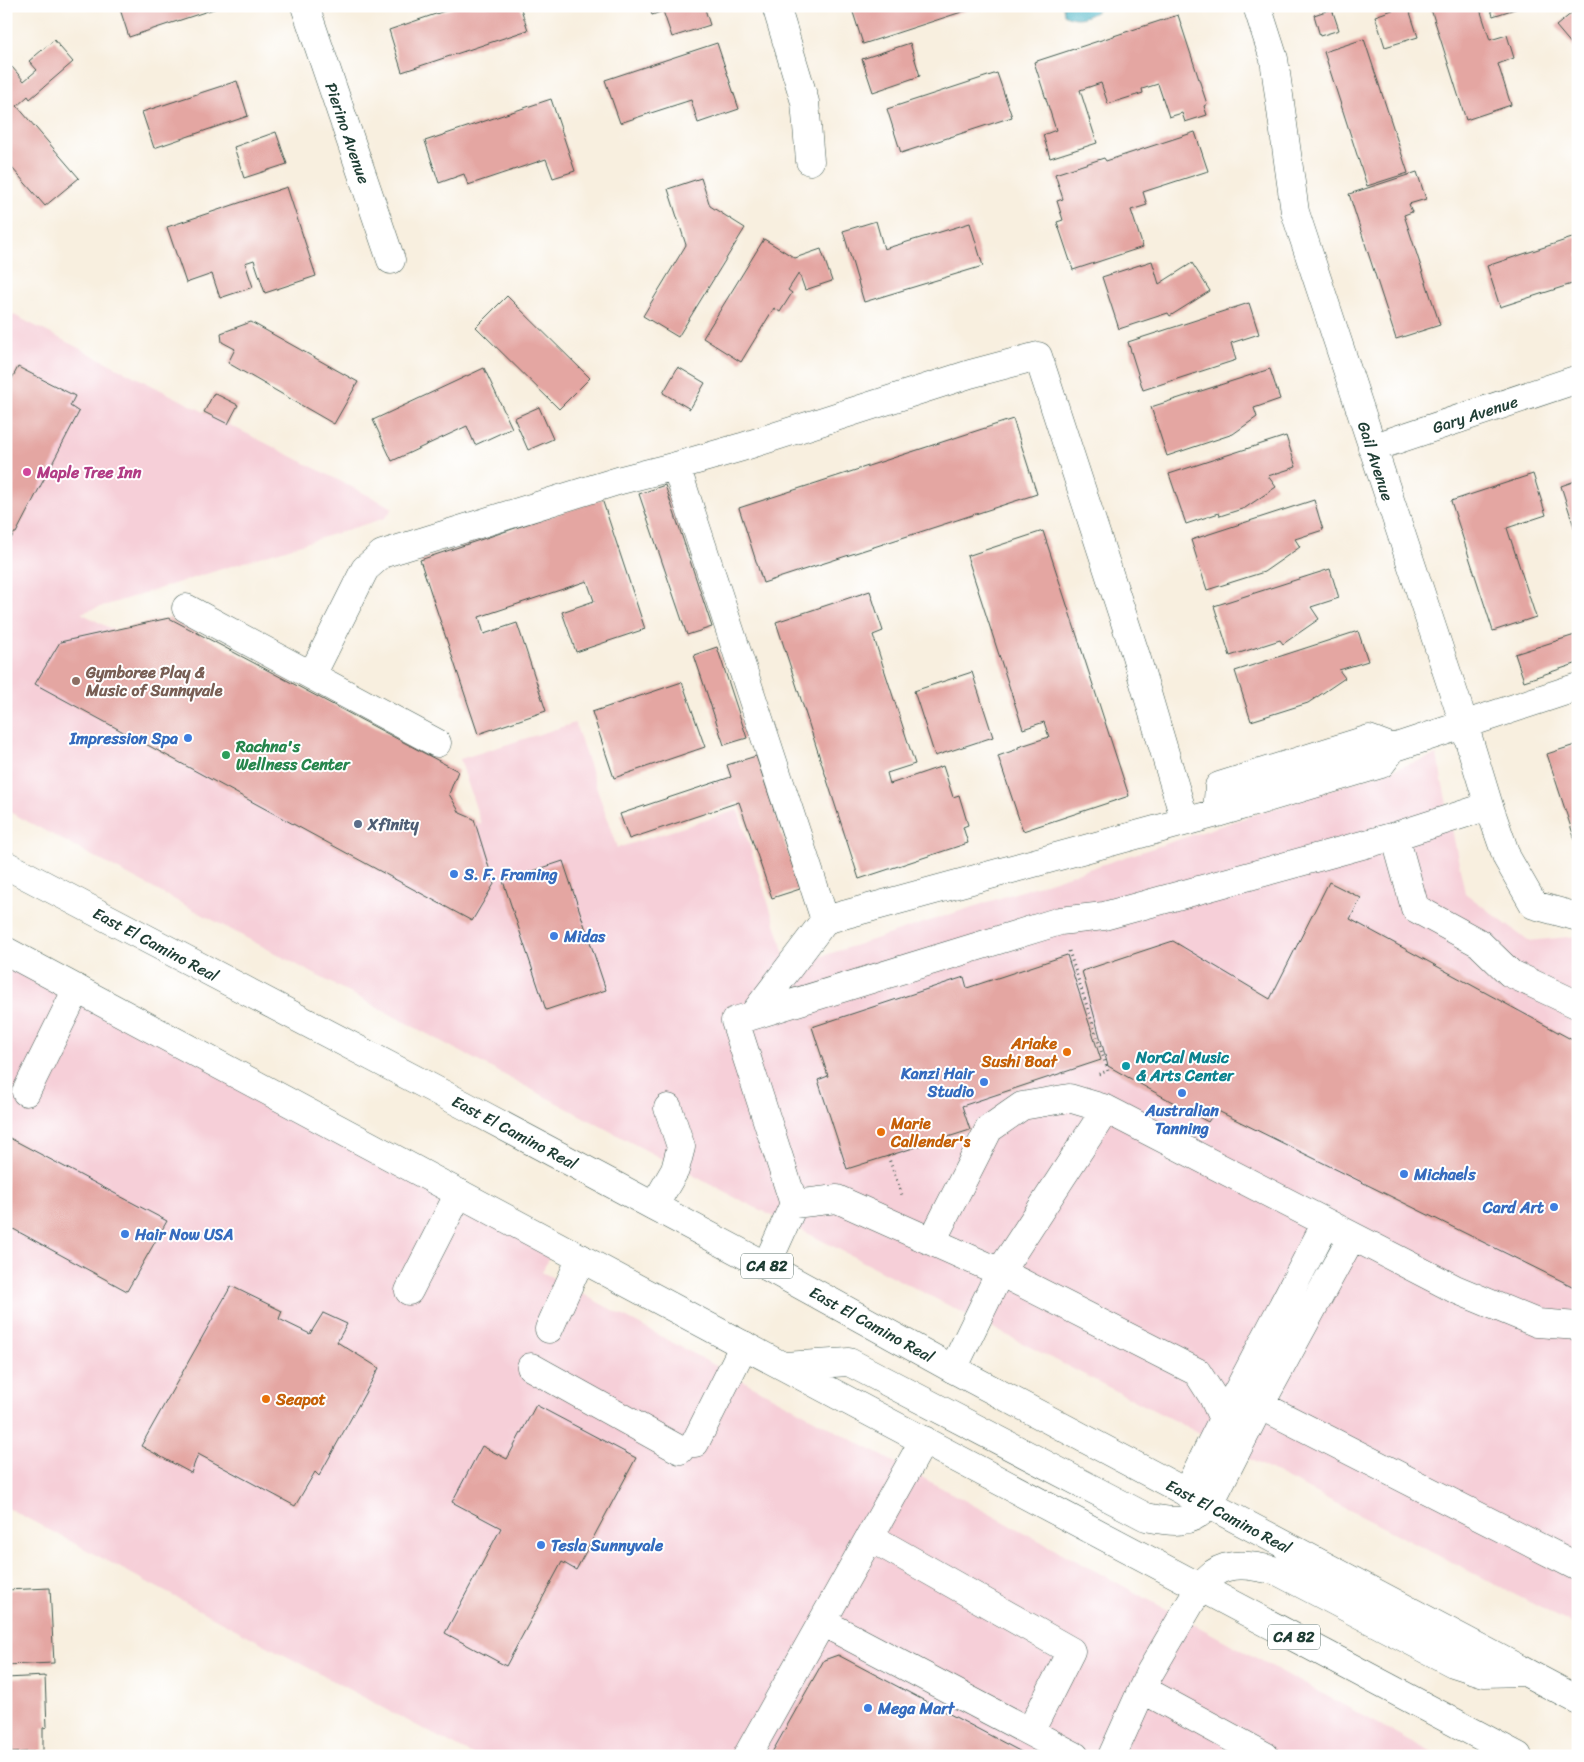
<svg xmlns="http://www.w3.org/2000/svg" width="1584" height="1762" viewBox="0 0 1584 1762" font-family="Sriracha,sans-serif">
	<rect width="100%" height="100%" fill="#fff"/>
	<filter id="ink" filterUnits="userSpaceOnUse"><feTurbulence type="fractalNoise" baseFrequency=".02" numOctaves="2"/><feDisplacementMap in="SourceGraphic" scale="10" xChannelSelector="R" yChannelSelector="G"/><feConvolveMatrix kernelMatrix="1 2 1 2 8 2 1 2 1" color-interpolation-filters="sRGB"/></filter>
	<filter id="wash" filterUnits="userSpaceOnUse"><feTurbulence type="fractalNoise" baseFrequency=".0096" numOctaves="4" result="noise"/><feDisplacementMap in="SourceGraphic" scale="20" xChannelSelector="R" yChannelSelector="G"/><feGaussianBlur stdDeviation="1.12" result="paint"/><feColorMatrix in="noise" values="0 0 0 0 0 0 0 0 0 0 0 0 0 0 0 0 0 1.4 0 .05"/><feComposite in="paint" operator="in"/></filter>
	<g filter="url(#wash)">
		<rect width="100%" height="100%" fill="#f8efdf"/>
		<!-- built -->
		<path fill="#f6cfd8" d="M6,311L393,508L385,518L81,613L481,824L460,759L575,723L617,848L738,810L789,967L1437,755L1465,893L1528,941L1578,936V1627L803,1231L730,1195L6,810Z
			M6,950L556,1244L542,1272L1438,1756H474L6,1507Z"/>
		<!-- water -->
		<path fill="#46b2c3" stroke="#32787c" d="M1063,6H1104C1092,15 1078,23 1064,14Z"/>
		<g id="blocks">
			<!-- building -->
			<path fill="#e4a6a2" d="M119,6H220V7L129,37Z
				M459,6H520L528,30L402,72L389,30Z
				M649,6H704L710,25L672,37L663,11L652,15Z
				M851,6H977V7L863,44Z
				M1404,6H1408L1418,37L1385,47L1375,16Z
				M1430,6H1479L1490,40L1507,35L1514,58L1498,64L1511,105L1466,120Z
				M1490,6H1521V7L1493,16Z
				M1578,8V52L1556,26Z
				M1332,9L1339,30L1320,36L1314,15Z
				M1178,15L1207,104L1204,106L1207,115L1185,122L1182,113L1169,117L1158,84L1142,89L1143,93L1108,104L1101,83L1080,90L1097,143L1050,158L1043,135L1056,130L1034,62Z
				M1364,39L1408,173L1367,186L1324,52Z
				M54,40L73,62L30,99L28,96L17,106L79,178L45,206L6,161V72L12,67L24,81L37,70L29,61Z
				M717,43L739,109L698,123L691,100L620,123L605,80Z
				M910,43L920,76L873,92L862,59Z
				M997,73L1012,117L901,153L887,109Z
				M237,81L248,116L154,148L142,112Z
				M551,99L575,171L553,178L546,159L468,185L464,174L439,183L425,141Z
				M276,132L287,164L244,178L234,147Z
				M1195,132L1208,171L1143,192L1147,205L1131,210L1143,247L1073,270L1057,222L1063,220L1057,201L1063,199L1055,174L1104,158L1106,161Z
				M1417,172L1426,199L1409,204L1412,212L1404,215L1440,325L1396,339L1349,194Z
				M701,178L710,206L745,228L678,337L643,316L686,245L668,189Z
				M287,187L316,276L265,293L254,260L245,263L253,287L220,298L212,274L186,283L167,227Z
				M876,221L884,249L970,223L983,266L864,302L843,231Z
				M1578,236V282L1500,307L1487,266Z
				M764,239L795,258L821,249L832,281L805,290L799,273L788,290L792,293L780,312L774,308L741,362L703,338Z
				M1152,261L1159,284L1192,263L1210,291L1170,316L1168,313L1119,329L1102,277Z
				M507,296L590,378L559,409L476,327Z
				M1249,303L1259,334L1231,343L1236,360L1143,390L1128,342Z
				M251,322L358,382L334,424L228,363L235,349L222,342L221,333Z
				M18,367L75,396L70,406L79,412L16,533H14L6,548V390Z
				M678,367L705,383L690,409L663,393Z
				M484,368L512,428L475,445L467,426L392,461L373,420Z
				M1270,369L1280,399L1254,408L1257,417L1233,434L1167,456L1151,407Z
				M214,393L238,405L228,424L204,412Z
				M539,407L553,439L528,450L514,418Z
				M1013,419L1037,494L763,583L739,508Z
				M1286,436L1296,467L1268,476L1276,487L1245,508L1220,516L1219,513L1186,524L1169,474Z
				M1533,474L1546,515L1507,528L1536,617L1493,631L1451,501Z
				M1578,480V536H1577L1561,486Z
				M665,485L712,627L687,635L639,494Z
				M602,499L645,629L576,652L562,612L594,601L587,581L479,617L484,634L517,623L546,711L478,734L420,560Z
				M1314,500L1323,530L1295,539L1300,547L1264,572L1207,590L1191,540Z
				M1043,531L1129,796L1023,831L998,756L1018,749V747L1049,737L1044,722L1023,729L967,556Z
				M1330,569L1339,598L1311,607L1319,619L1283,644L1280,640L1230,656L1214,606Z
				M870,591L883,631L873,635L915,764L887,773L890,784L943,766L953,797L959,795L968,825L963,827L968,843L859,879L776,622Z
				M169,618L458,771L449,794L460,813L474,819L494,884L472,921L35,684L60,642Z
				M1358,631L1368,661L1339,670L1345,678L1308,703L1251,721L1235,671Z
				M1578,634V663L1524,681L1515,654Z
				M717,647L747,738L724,745L694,655Z
				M972,672L993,737L935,756L914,691Z
				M682,682L705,747L614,778L592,712Z
				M1578,744V846H1577L1547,754Z
				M756,756L800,889L772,898L739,802L629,839L620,814L731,777L727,765Z
				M563,861L606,990L546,1010L503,881Z
				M1329,882L1361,898L1350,919L1578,1043V1289L1216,1110L1208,1122L1108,1066L1082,971L1173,941L1270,999Z
				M1067,955L1101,1060L962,1106L970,1130L847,1169L818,1080L828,1076L812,1027L964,977L967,988Z
				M6,1136L167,1221L127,1291L6,1225Z
				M231,1286L282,1311L279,1319L310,1334L323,1313L347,1324L337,1342L379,1368L319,1476L315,1472L295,1506L198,1454L191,1473L141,1446Z
				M536,1405L636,1458L576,1570L562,1562L506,1666L445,1633L501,1528L452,1502L482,1446L507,1459Z
				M50,1588L54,1663L6,1665V1590Z
				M838,1655L1029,1756H770L824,1660Z
				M45,1676L47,1727L43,1728V1751L11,1753L10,1729H6V1678Z"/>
		</g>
	</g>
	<g filter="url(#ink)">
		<use href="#blocks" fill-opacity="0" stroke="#40584e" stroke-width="1"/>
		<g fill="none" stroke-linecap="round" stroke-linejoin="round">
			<!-- minor casing -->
			<g stroke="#40584e" stroke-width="29">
				<path id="minor" d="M305,6L391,260
					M776,6L805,102L810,161
					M1257,6L1274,59L1295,212L1464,724L1489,806L1507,858L1534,905L1578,917
					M1372,448L1578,379
					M676,466L825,920L1217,813L1381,764L1393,748L1578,687
					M186,608L437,743
					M312,675L365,569L382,554L621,480L676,466L742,447L970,374L1038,356L1136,656L1185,821
					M1217,813L1219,786L1369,739L1393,748
					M1395,836L1415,908L1479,943L1510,973L1578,1005
					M753,1015L825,920
					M26,1092L77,989
					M794,1204L837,1199L1000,1272L1197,1372L1213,1397L1223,1419
					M654,1206L675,1170L681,1147L668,1108
					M932,1241L989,1129L1022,1106L1069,1098L1106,1109
					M766,1266L794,1204L735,1021L1060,921L1104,916L1395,836L1489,806
					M409,1291L459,1193
					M549,1329L581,1258
					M531,1367L680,1450
					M953,1369L1000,1272L1106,1109L1455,1289L1537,1323L1578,1326
					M1260,1405L1578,1567
					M695,1443L744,1345
					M1186,1493L1223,1419L1326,1223
					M1209,1505L1260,1405L1352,1236
					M870,1537L1071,1651L1030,1732
					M822,1622L1075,1756
					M1142,1689L1265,1756
					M747,1756L924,1440
					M1112,1756L1149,1674L1200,1587"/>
			</g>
			<!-- major casing -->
			<g stroke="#40584e" stroke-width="29">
				<path id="major" d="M6,865L464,1105L766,1266L953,1369L1578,1700
					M6,951L730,1338L1518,1756
					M784,1366L849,1362L1146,1517C1171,1522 1189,1526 1209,1505
					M1200,1587C1204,1582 1209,1577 1214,1573C1232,1560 1258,1567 1277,1571L1453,1663L1484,1673L1524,1672"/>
			</g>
			<!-- path -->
			<path stroke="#40584e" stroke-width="3" stroke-dasharray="1 4" stroke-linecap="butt" d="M1069,951L1108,1071L1098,1074
				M888,1156L902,1195"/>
			<!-- minor -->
			<use href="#minor" stroke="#fff" stroke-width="28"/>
			<!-- major -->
			<use href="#major" stroke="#fff" stroke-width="28"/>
		</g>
	</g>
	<!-- markers -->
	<circle fill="#d1479c" stroke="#fff" stroke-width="2" cx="27" cy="472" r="5"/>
	<circle fill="#8d6e63" stroke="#fff" stroke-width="2" cx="76" cy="681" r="5"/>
	<g fill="#3f7fe0" stroke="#fff" stroke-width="2">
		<circle cx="188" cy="738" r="5"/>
		<circle cx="454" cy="874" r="5"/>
		<circle cx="554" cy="936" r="5"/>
		<circle cx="984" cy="1082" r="5"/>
		<circle cx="1182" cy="1093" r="5"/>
		<circle cx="1404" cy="1174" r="5"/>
		<circle cx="1554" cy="1207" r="5"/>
		<circle cx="125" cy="1234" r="5"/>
		<circle cx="541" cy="1545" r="5"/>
		<circle cx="868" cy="1708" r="5"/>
	</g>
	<circle fill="#2e9e5b" stroke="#fff" stroke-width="2" cx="226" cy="755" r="5"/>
	<circle fill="#5c6f8a" stroke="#fff" stroke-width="2" cx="358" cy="824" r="5"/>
	<g fill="#e8710a" stroke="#fff" stroke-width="2">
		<circle cx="1067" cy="1052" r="5"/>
		<circle cx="881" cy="1132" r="5"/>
		<circle cx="266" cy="1399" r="5"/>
	</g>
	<circle fill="#0f9aa8" stroke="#fff" stroke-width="2" cx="1126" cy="1066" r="5"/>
	<g text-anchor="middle" stroke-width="4" stroke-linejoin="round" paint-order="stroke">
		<!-- shield labels -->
		<g fill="#fff" stroke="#627771" stroke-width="1">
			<rect x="741" y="1253.5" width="52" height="25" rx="4"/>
			<rect x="1268" y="1624.5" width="52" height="25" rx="4"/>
		</g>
		<g font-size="15" font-weight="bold" fill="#1f3d34">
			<text x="767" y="1271">CA 82</text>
			<text x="1294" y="1642">CA 82</text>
		</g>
		<!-- street labels -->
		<g font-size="16" fill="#1f3d34" stroke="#fff">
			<text transform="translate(348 133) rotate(71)" y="6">Pierino Avenue</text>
			<text transform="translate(1475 414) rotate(-18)" y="6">Gary Avenue</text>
			<text transform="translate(1376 461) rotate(72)" y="6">Gail Avenue</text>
			<text transform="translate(156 944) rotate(28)" y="6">East El Camino Real</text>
			<text transform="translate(515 1132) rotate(28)" y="6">East El Camino Real</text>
			<text transform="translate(872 1324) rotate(29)" y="6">East El Camino Real</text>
			<text transform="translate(1229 1516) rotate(28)" y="6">East El Camino Real</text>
		</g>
		<!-- hotel labels -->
		<g font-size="16" font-weight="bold" fill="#b23c85" stroke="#fff" text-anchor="start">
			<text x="37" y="478">Maple Tree Inn</text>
		</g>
		<!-- education labels -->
		<g font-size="16" font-weight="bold" fill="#785e54" stroke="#fff" text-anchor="start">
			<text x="86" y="678">Gymboree Play &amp;<tspan x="86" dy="18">Music of Sunnyvale</tspan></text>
		</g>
		<!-- shop labels -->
		<g font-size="16" font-weight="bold" fill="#366cbe" stroke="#fff" text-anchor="start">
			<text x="178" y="744" text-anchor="end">Impression Spa</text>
			<text x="464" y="880">S. F. Framing</text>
			<text x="564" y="942">Midas</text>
			<text x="974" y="1079" text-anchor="end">Kanzi Hair<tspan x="974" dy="18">Studio</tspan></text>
			<text x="1182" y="1116" text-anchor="middle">Australian<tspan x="1182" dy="18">Tanning</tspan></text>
			<text x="1414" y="1180">Michaels</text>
			<text x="1544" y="1213" text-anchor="end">Card Art</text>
			<text x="135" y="1240">Hair Now USA</text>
			<text x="551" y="1551">Tesla Sunnyvale</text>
			<text x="878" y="1714">Mega Mart</text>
		</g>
		<!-- leisure labels -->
		<g font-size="16" font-weight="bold" fill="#27864d" stroke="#fff" text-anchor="start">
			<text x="236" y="752">Rachna's<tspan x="236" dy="18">Wellness Center</tspan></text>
		</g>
		<!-- service labels -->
		<g font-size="16" font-weight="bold" fill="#4e5e75" stroke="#fff" text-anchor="start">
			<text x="368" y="830">Xfinity</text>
		</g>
		<!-- food labels -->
		<g font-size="16" font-weight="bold" fill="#c56008" stroke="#fff" text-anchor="start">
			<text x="1057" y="1049" text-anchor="end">Ariake<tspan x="1057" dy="18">Sushi Boat</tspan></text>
			<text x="891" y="1129">Marie<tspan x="891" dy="18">Callender's</tspan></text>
			<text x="276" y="1405">Seapot</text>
		</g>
		<!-- culture labels -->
		<g font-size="16" font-weight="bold" fill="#0d838f" stroke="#fff" text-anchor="start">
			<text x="1136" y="1063">NorCal Music<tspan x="1136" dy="18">&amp; Arts Center</tspan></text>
		</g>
	</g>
	<!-- margin -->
	<rect width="1584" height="1762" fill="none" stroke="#fff" stroke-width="25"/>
</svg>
